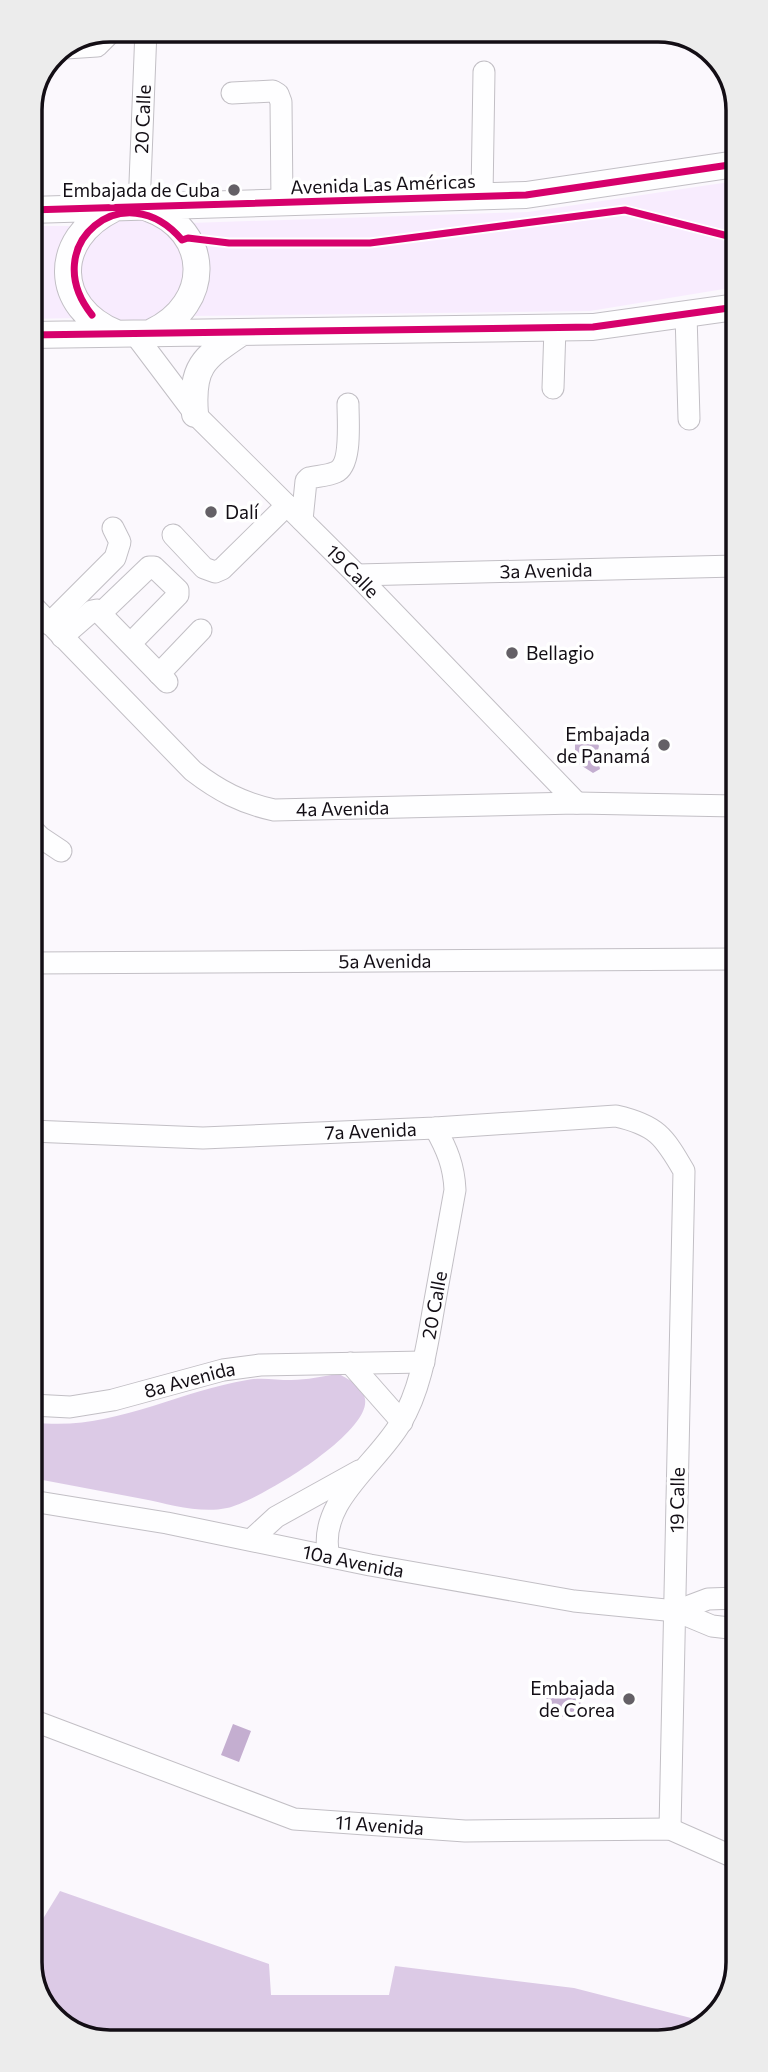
<svg xmlns="http://www.w3.org/2000/svg" width="768" height="2072" viewBox="0 0 768 2072" font-family="Commissioner,sans-serif">
	<rect width="100%" height="100%" fill="#fbf8fd"/>
	<!-- green -->
	<path fill="#f8ecfe" d="M736,181V287L590,311L192,316L190,223L528,212Z
		M116,217L159,222L187,255L182,299L134,329L93,313L76,273L91,232Z
		M30,226H72L75,318L30,319Z"/>
	<!-- forest -->
	<path fill="#dccae6" d="M339,1374C349,1380 363,1385 365,1399C371,1433 258,1501 227,1508C200,1514 169,1504 143,1499C106,1492 69,1485 32,1478V1422C107,1433 175,1392 247,1380C261,1377 276,1380 291,1380C307,1380 323,1376 339,1374Z
		M60,1891L269,1964L271,1995H389L395,1966L574,1988L691,2018L700,2025L679,2039L105,2042L61,2025L33,1983V1935Z"/>
	<!-- water -->
	<path fill="#c4aed0" d="M590,736L595,738L599,746L597,754L600,769L593,773L579,764L578,759L575,757V741Z
		M547,1695L581,1699L579,1718L544,1715Z
		M233,1724L251,1731L239,1762L221,1755Z"/>
	<g fill="none" stroke-linecap="round" stroke-linejoin="round">
		<!-- minor casing -->
		<g stroke="#c2bfc5" stroke-width="23">
			<g id="minor">
				<path d="M66,48L97,46L111,32L135,30"/>
				<path d="M232,93L273,91L278,94L281,102L282,203"/>
				<path d="M482,196L484,72"/>
				<path id="s1" d="M139,208L146,30"/>
				<path d="M686,314L689,419"/>
				<path id="s2" d="M134,333L195,414L357,575L577,803"/>
				<path d="M553,388L555,328"/>
				<path d="M302,520L306,481L309,478C317,476 328,476 336,472C352,465 348,421 348,404"/>
				<path d="M173,535L204,568L215,572L222,569L287,505"/>
				<path id="s3" d="M357,575L736,566"/>
				<path id="s4" d="M31,604L193,771C219,791 242,803 274,810L577,803L736,806"/>
				<path d="M101,613L149,567H154L178,590V595L131,643"/>
				<path d="M49,624L115,558L120,542L113,528"/>
				<path d="M62,637L92,611L97,610L167,682"/>
				<path d="M159,674L201,630"/>
				<path d="M31,828L40,837L61,851"/>
				<path id="s5" d="M31,963L737,959"/>
				<path id="s6" d="M31,1131L203,1138L435,1128L616,1116C656,1125 664,1136 684,1171L670,1829"/>
				<path d="M350,1363L402,1422"/>
				<path id="s7" d="M32,1405L70,1407L113,1400L223,1370L260,1365L424,1362"/>
				<path id="s8" d="M32,1501L167,1523L370,1565L574,1601L676,1611L712,1626L738,1629"/>
				<path d="M252,1539L276,1517L359,1471"/>
				<path id="s9" d="M329,1556C316,1503 376,1465 400,1424C421,1390 427,1346 434,1306C441,1268 448,1229 455,1190C454,1166 447,1149 435,1128"/>
				<path d="M676,1611L708,1599L738,1598"/>
				<path id="s10" d="M32,1720L294,1819L465,1831L670,1829L738,1859"/>
			</g>
		</g>
		<!-- major casing -->
		<g stroke="#c2bfc5" stroke-width="28">
			<path id="major" d="M148,208C212,231 212,304 152,332
				M113,209C52,239 53,307 116,333
				M30,210L526,195L736,164
				M30,335L593,327L736,307
				M195,414C191,365 204,358 242,332"/>
		</g>
		<!-- minor -->
		<use href="#minor" stroke="#fefeff" stroke-width="21"/>
		<!-- major -->
		<use href="#major" stroke="#fefeff" stroke-width="26"/>
		<!-- cycleway casing -->
		<g stroke="#fff" stroke-width="11">
			<path id="cycleway" d="M30,210L526,195L736,164
				M92,315C36,245 125,172 182,240L188,238L229,243H370L625,210L736,238
				M30,335L593,327L736,307"/>
		</g>
		<!-- cycleway -->
		<use href="#cycleway" stroke="#d6006c" stroke-width="7"/>
	</g>
	<!-- markers -->
	<g fill="#646066" stroke="#fff" stroke-width="2.5">
		<circle cx="234" cy="190" r="7"/>
		<circle cx="211" cy="512" r="7"/>
		<circle cx="512" cy="653" r="7"/>
		<circle cx="664" cy="745" r="7"/>
		<circle cx="629" cy="1699" r="7"/>
	</g>
	<g text-anchor="middle" stroke-width="7" stroke-linejoin="round" paint-order="stroke">
		<!-- street labels -->
		<g font-size="19" fill="#130e15" stroke="#fff">
			<text dy="7" stroke="none"><textPath href="#s1" startOffset="89">20 Calle</textPath></text>
			<text transform="translate(383 184) rotate(-2)" y="7">Avenida Las Américas</text>
			<text dy="7" stroke="none"><textPath href="#s2" startOffset="324">19 Calle</textPath></text>
			<text dy="7" stroke="none"><textPath href="#s3" startOffset="189">3a Avenida</textPath></text>
			<text dy="7" stroke="none"><textPath href="#s4" startOffset="392">4a Avenida</textPath></text>
			<text dy="7" stroke="none"><textPath href="#s5" startOffset="354">5a Avenida</textPath></text>
			<text dy="7" stroke="none"><textPath href="#s6" startOffset="340">7a Avenida</textPath></text>
			<text dy="7" stroke="none"><textPath href="#s9" startOffset="280">20 Calle</textPath></text>
			<text dy="7" stroke="none"><textPath href="#s7" startOffset="161">8a Avenida</textPath></text>
			<text transform="translate(677 1500) rotate(-89)" y="7">19 Calle</text>
			<text dy="7" stroke="none"><textPath href="#s8" startOffset="327">10a Avenida</textPath></text>
			<text dy="7" stroke="none"><textPath href="#s10" startOffset="366">11 Avenida</textPath></text>
		</g>
		<!-- poi labels -->
		<g font-size="19" fill="#130e15" stroke="#fff" text-anchor="end">
			<text x="220" y="197">Embajada de Cuba</text>
			<text x="225" y="519" text-anchor="start">Dalí</text>
			<text x="526" y="660" text-anchor="start">Bellagio</text>
			<text x="650" y="741">Embajada<tspan x="650" dy="22">de Panamá</tspan></text>
			<text x="615" y="1695">Embajada<tspan x="615" dy="22">de Corea</tspan></text>
		</g>
	</g>
	<!-- crop -->
	<path d="M0 0H768V2072H0ZM110 42H658A68 68 0 0 1 726 110V1962A68 68 0 0 1 658 2030H110A68 68 0 0 1 42 1962V110A68 68 0 0 1 110 42Z" fill="#ececec" fill-rule="evenodd"/>
	<path fill="none" stroke="#130e15" stroke-width="3.5" d="M110 42H658A68 68 0 0 1 726 110V1962A68 68 0 0 1 658 2030H110A68 68 0 0 1 42 1962V110A68 68 0 0 1 110 42Z"/>
</svg>
